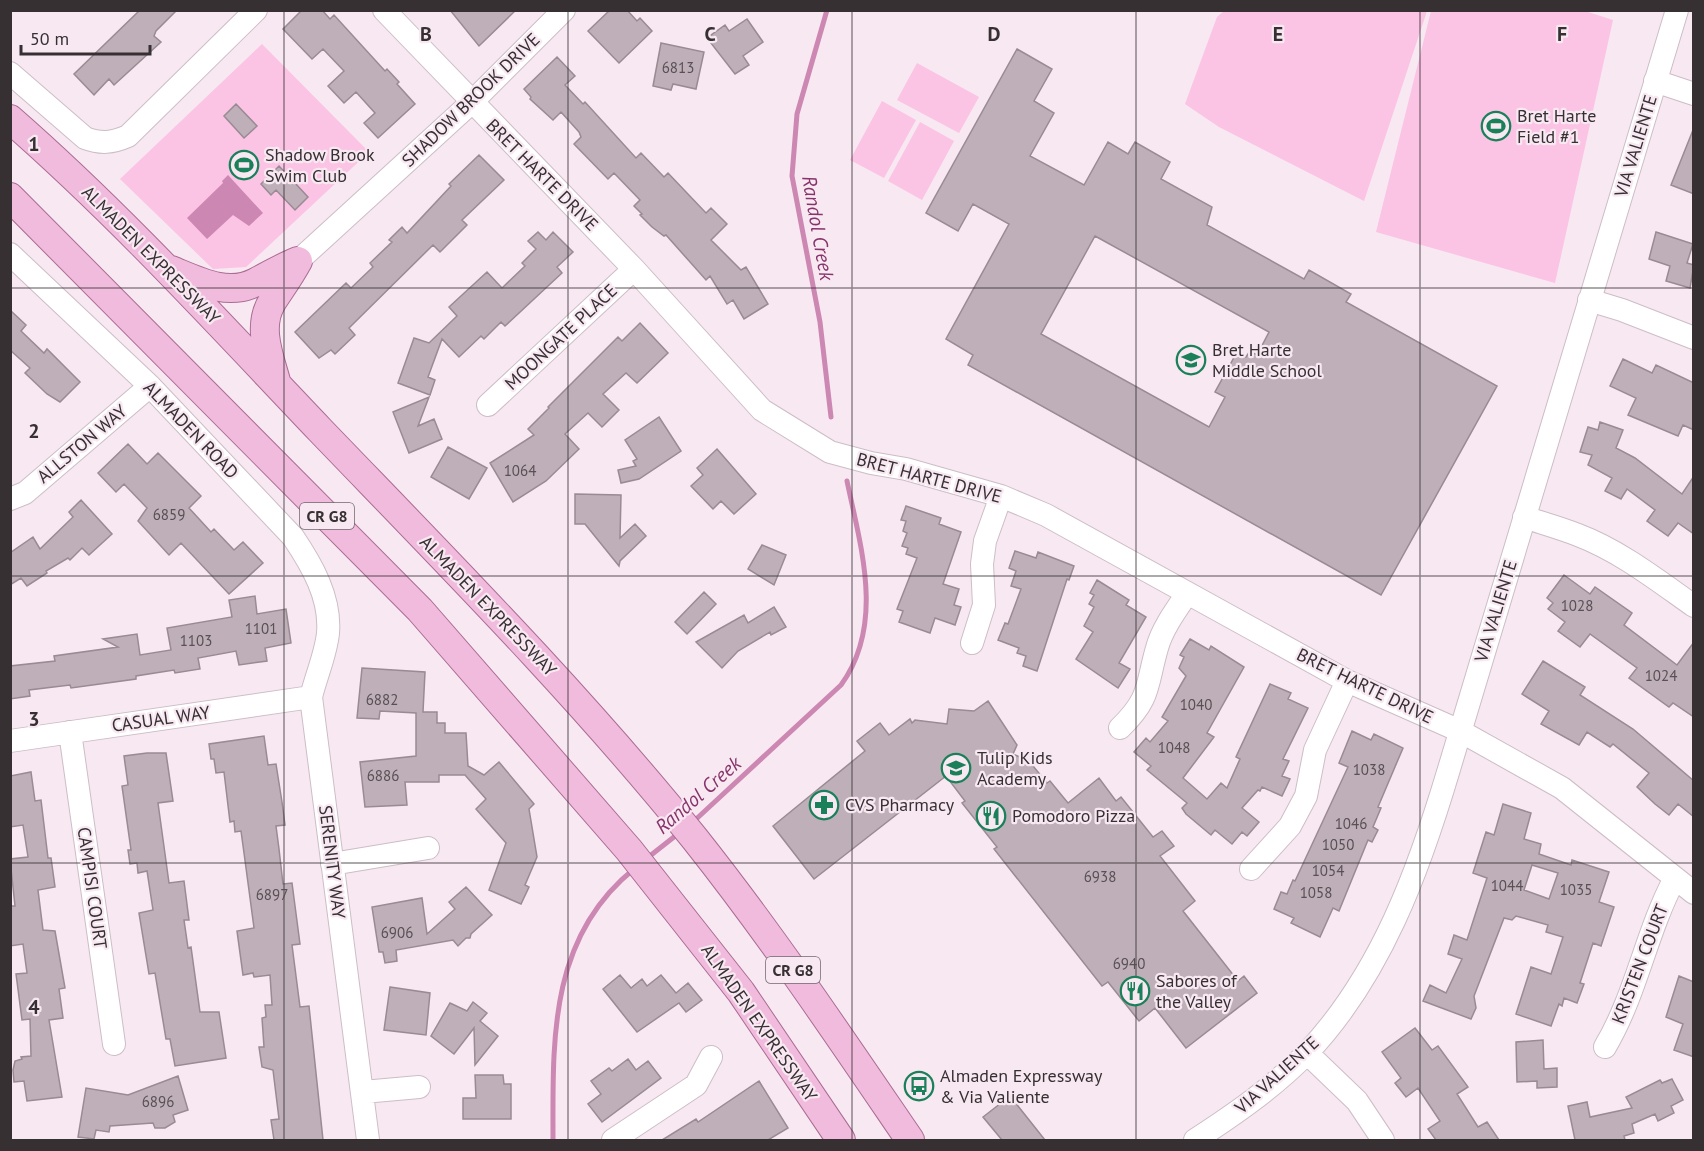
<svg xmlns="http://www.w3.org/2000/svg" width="1704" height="1151" viewBox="0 0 1704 1151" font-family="'PT Sans',sans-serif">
	<rect width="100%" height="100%" fill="#f8e8f1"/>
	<!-- green -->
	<path fill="#fbc3e4" d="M1225,10L1427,11L1364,201L1219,127L1185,104L1217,17Z
		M1585,11L1613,20L1555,283L1376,232L1431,11Z
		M262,44L369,152L246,267L213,269L120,179Z
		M917,63L979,97L959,133L897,100Z
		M882,101L916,120L884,178L850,160Z
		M920,122L954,141L922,200L888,181Z"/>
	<!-- water -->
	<path fill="#cc87b2" d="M228,175L263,213L249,226L233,215L207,239L187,218L223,183L222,181Z"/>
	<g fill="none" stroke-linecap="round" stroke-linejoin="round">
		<!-- stream -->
		<path stroke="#cc87b2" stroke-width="5" d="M827,10L797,114L792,176L820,322L831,417
			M693,822L841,685C885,624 861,548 847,481
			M646,859L679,833
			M553,1140C553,1042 548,938 634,869"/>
	</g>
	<!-- building -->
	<path fill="#bfafb8" stroke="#998a93" stroke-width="1.5" fill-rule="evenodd" d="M140,10H177L156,31L154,36L161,42L114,85L109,79L94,95L74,74Z
		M302,10H322L330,19L334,15L385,71L387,69L399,82L397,84L415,104L378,138L364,123L375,113L356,92L344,103L328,86L344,71L323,49L312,59L283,29Z
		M450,10H516L479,46Z
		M610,10H627L637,21L640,18L652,31L619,63L588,31Z
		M747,19L763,42L743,56L749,65L735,74L707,38L725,25L729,31Z
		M661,43L704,52L696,89L673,84L671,90L653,86Z
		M1017,49L1052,69L1034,101L1054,113L1030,156L1084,185L1108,142L1128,154L1135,142L1170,162L1161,179L1212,207L1207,225L1304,279L1309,270L1351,294L1346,302L1497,386L1381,595L968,365L973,355L946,339L1009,224L973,204L958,231L926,213ZM1095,236L1269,332L1257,355L1250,351L1246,357L1237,352L1215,392L1225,397L1209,427L1041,334Z
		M557,57L575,76L565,85L583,104L585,102L636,158L641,153L664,177L668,173L706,213L711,208L727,224L711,240L741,270L746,267L768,304L744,319L733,300L727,304L710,276L706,280L666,235L664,236L652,227L640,215L642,214L634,206L640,200L614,173L608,179L574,144L581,137L579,132L561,112L553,120L530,99L531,97L524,89Z
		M236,104L257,126L244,138L224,116Z
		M1693,130H1694V194L1671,185Z
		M479,155L504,180L462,220L467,225L440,252L433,245L349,328L355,335L335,354L331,350L319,358L295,332L346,283L351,288L373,267L370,263L392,242L389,240L402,227L407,233L451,186L449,184Z
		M279,166L308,197L295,210L276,190L271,195L261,184Z
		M538,232L546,240L553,232L573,252L557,267L562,273L505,326L501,322L484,339L481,336L459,357L442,339L428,377L435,380L430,395L398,383L414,338L429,343L457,316L449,307L487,272L502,288L525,266L522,263L536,249L528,241Z
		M1656,232L1693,244L1687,263L1694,265L1690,288L1666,281L1670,266L1649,259Z
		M10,310L26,325L21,331L44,353L47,349L80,382L60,402L47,394L25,373L30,368L10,350Z
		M640,323L668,353L637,383L626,373L603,394L619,410L602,427L588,413L565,434L579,449L546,481L513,502L490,463L534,435L528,429L549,408L548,407L618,337L622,341Z
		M1623,359L1652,373L1656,365L1694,383V430L1683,425L1678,436L1628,415L1636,398L1610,386Z
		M429,397L418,426L434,419L442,439L409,453L393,412Z
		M659,417L681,451L639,479L621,483L618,470L636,466L633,461L637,459L625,440Z
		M1600,422L1623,430L1616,448L1635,458L1682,494L1694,476V534L1678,523L1668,536L1647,521L1655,510L1627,489L1621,499L1605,491L1612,478L1588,465L1592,455L1580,452L1588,427L1598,430Z
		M128,444L147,464L158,453L201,496L189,508L211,532L214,529L234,550L243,542L263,563L229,594L181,543L169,555L138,521L147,508L124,484L116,492L98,473Z
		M448,447L487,468L469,499L431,477Z
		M717,449L756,494L734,514L721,501L713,509L691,486L703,475L697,468Z
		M575,494L621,495L620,538L635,524L646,536L620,561L619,566L585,524H575Z
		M81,500L112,534L89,555L82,548L70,560L68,558L46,571L47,573L27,586L21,578L10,585V553L33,537L40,549L73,517L69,512Z
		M906,506L941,518L939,524L961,532L943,584L959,589L954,605L961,607L955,625L935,618L930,633L899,622L903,611L897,609L917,558L906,554L908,548L902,546L907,533L903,531L906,521L901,520Z
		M762,545L786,555L774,585L748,569Z
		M1015,551L1036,558L1038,552L1074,566L1069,580L1067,579L1037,671L1023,666L1026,656L1017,653L1019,648L998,640L1005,623L1008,624L1021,589L1011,586L1016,571L1009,568Z
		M1564,575L1590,594L1595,587L1632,613L1624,625L1677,665L1694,642V717L1673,703L1669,707L1629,678L1637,668L1590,634L1580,647L1558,631L1565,622L1548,609L1553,603L1547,598Z
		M1097,580L1129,600L1126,605L1146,617L1119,663L1130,669L1118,688L1076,659L1093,632L1084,626L1094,607L1089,604L1094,595L1090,593Z
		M704,592L716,604L687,634L675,622Z
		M255,596L257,614L286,609L291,643L265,648L267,661L239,665L236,651L198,658L200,669L175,673L174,670L136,676V679L71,688L70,685L29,690L30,696L10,699V666L55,661L54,656L118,647L103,639L137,634L140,655L171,650L167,628L232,617L229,600Z
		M774,607L786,627L771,635L770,632L738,651L722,668L696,642L744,615L748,623Z
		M1190,639L1209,650L1211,646L1244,667L1207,733L1214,737L1183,778L1207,799L1221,783L1227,788L1240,759L1236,757L1270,684L1291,693L1288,699L1308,708L1283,759L1289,761L1282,776L1290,779L1282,796L1262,787L1260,791L1258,790L1242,808L1259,822L1247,836L1242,832L1232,844L1215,830L1211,835L1186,814L1182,808L1187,803L1147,770L1151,766L1134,752L1146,738L1150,742L1168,721L1162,717L1186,676L1179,668L1184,657L1180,655Z
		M1543,661L1585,687L1580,695L1633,729L1694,781V817L1678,804L1669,815L1655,804L1637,787L1649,773L1613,744L1610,747L1587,732L1579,745L1541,724L1549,711L1522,694Z
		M362,668L425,672L423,712H437V723H445V733H466L468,766L484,775L499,762L534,804L529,809L537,857L525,885L529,887L521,904L489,890L506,843L476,809L486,799L465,775H439V782H405L407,805L365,807L360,762L416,756V713L380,711L379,719L357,718Z
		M988,701L1017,745L1013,754L1022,758L1024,755L1047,783L1050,781L1068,803L1099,778L1116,801L1121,797L1153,837L1162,831L1174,846L1160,856L1195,901L1183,911L1238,981L1244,976L1257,993L1186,1048L1155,1008L1139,1021L1108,982L1102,986L994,849L997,847L962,803L965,801L946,776L814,879L773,826L865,751L857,741L880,723L889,735L910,719L912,723L915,720L947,724L949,709L974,711Z
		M1352,731L1371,740L1374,734L1403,748L1378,807L1381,808L1373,827L1378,830L1372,842L1368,840L1339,911L1333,908L1320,937L1291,923L1294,918L1274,909L1281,892L1287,894L1293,880L1295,881L1348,767L1339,763Z
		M264,736L268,765L276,764L282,802L285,825L276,826L279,849L283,884L292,883L300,944L292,945L300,1007L309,1006L323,1140H274L271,1120L279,1119L273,1070L262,1067L259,1047H264L262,1018L266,1017L265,1005H272L270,975L254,977L253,973L243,975L237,931L254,928L244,853L241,831L235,832L234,821L230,822L224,772L216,773L214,759H211L209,744Z
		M147,753H166L173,801L158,803L169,883L184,881L189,920H184L188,948L191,947L200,1012H219L226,1058L175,1066L170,1039H166L155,973L149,974L139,913L153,910L147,871L138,873L137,863L130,864L128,850H131L122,786L128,785L124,756Z
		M31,772L35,801L41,800L48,858H51L55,887L38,890L43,930L55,931L65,988L59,989L63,1018L49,1020L62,1097L27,1101L24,1081L14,1082L13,1070L15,1061L22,1059L21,1057L31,1056L30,1019L22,1020L16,974L27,973L23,944L10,946V906H15L10,859L28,857L23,825L10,827V776Z
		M1503,804L1531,813L1524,839L1541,844L1539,854L1571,865L1572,860L1609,872L1599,902L1614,907L1601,946L1593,943L1580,983L1584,984L1577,1003L1564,998L1562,1006L1559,1004L1551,1026L1516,1014L1531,967L1551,974L1563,937L1546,932L1548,925L1516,916L1512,920L1504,918L1474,996L1476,1008L1471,1019L1423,1001L1430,985L1446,993L1462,959L1448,954L1454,935L1467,940L1487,878L1473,873L1486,832L1494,835ZM1532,865L1558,873L1549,899L1524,890Z
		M466,887L492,915L471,934L470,938H466L458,946L453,940L396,950L397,961L385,963L383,952H379L372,907L422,898L427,934L455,909L449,902Z
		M620,975L631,988L642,979L647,986L661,975L676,993L688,983L702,1000L686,1012L679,1003L637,1032L603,989Z
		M1679,976L1694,982V1057L1674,1050L1683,1024L1666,1017Z
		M390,987L430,993L426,1035L384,1030Z
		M473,1002L487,1013L480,1021L498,1036L475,1065L474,1028L454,1054L431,1036L450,1003L467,1011Z
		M1415,1028L1432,1050L1438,1046L1468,1087L1457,1094L1478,1127L1487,1122L1499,1140H1436L1428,1129L1440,1121L1418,1088L1406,1097L1395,1083L1401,1078L1382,1052Z
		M1543,1040L1544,1069L1557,1068V1087L1537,1088V1081L1517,1082L1516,1042Z
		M628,1059L636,1070L648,1061L661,1078L602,1122L588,1104L601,1094L591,1081L609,1068L612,1071Z
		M475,1075H503L504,1084H511V1119H463V1098H476Z
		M178,1076L188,1110L173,1115L175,1122L165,1128H155L153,1123L110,1126L109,1132L96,1130L94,1139L78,1137L86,1088L128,1095Z
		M1672,1079L1683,1100L1671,1106L1674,1113L1658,1121L1655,1114L1632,1124L1634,1133L1624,1136L1625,1140H1575L1568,1106L1587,1102L1590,1117L1632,1108L1626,1097L1660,1080L1662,1083Z
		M759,1081L788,1128L768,1140H662L696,1119L698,1122Z
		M1010,1096L1045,1140H1002L983,1117Z"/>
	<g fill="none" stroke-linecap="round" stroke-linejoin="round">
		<!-- minor casing -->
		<g stroke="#cdbdc6" stroke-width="24">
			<path id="minor" d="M384,10L634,269L762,410L830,452L871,463L906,469L1001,496L1046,515L1347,681L1460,731L1562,788L1694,893
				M10,73L85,138C101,144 112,143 128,136L256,10
				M1655,81L1694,94
				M10,254L150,386L293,537C312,565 331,598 328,633C326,654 316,676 311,697L368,1140
				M298,261L471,103L564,10
				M1589,300L1622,310L1694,338
				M488,405L634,269
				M10,499L25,493L150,386
				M1524,517C1542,523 1560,528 1578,535C1620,551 1657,580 1694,606
				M972,643L984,605L982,564L985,541L1001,496
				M1120,728C1151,698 1146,686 1157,648C1162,629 1176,610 1187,594
				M70,732L114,1044
				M10,741L311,697
				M332,864L428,848
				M1251,869L1290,826L1306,796L1315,750L1347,681
				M1605,1047C1636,995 1646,933 1674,880
				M1307,1053L1357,1101L1383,1140
				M363,1092L419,1087
				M613,1140L696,1085L711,1057
				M1195,1140C1235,1114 1274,1087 1307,1053C1381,975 1419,870 1449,769L1677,10"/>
		</g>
		<!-- major casing -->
		<g stroke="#aa6c93" stroke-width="30">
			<path id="major" d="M10,119C120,215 219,324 320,430C448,563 579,695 695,839C772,936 841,1039 910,1140
				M10,197L420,610L629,850L741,992L841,1140
				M171,270C198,281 228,297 256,282C271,274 283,267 298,261
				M276,381C269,356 257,326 272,302C281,288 290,276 298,261"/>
		</g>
		<!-- minor -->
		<use href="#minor" stroke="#fff" stroke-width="22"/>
		<!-- major -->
		<use href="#major" stroke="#f1bbdd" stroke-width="28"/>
	</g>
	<!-- grid -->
	<path fill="none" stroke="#363033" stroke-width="1.5" stroke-opacity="0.55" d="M284,10V1140M568,10V1140M852,10V1140M1136,10V1140M1420,10V1140M10,288H1694M10,576H1694M10,863H1694"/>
	<!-- icons -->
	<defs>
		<g id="stadium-ring" transform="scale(1.5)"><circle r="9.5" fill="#f8e8f1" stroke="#1a8059" stroke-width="1.5"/><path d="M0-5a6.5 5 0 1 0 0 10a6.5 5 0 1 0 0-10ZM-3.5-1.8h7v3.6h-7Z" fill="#1a8059"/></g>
		<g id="school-ring" transform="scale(1.5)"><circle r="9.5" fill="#f8e8f1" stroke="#1a8059" stroke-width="1.5"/><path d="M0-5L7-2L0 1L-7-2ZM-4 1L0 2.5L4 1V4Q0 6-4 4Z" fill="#1a8059"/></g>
		<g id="pharmacy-ring" transform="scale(1.5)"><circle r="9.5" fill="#f8e8f1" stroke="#1a8059" stroke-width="1.5"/><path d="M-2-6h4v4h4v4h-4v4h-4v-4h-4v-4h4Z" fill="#1a8059"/></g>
		<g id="restaurant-ring" transform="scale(1.5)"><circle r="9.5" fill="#f8e8f1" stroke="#1a8059" stroke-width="1.5"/><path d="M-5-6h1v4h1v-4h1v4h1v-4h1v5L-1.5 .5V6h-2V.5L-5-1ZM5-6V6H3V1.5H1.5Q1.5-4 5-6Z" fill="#1a8059"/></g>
		<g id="bus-ring" transform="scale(1.5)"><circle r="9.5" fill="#f8e8f1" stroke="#1a8059" stroke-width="1.5"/><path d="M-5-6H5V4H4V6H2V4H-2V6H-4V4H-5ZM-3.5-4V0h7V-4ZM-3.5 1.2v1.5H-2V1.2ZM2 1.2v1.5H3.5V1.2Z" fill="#1a8059"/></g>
	</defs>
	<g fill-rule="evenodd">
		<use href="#stadium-ring" x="1496" y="126"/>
		<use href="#stadium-ring" x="244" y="165"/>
		<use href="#school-ring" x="1191" y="360"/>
		<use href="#school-ring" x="956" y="768"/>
		<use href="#pharmacy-ring" x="824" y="805"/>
		<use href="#restaurant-ring" x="991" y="816"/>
		<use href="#restaurant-ring" x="1135" y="991"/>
		<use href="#bus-ring" x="919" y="1086"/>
	</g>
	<g text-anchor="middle" stroke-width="4.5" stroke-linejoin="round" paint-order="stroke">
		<!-- number labels -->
		<g font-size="15" fill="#585054">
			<text x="678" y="73">6813</text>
			<text x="520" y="476">1064</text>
			<text x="169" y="520">6859</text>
			<text x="1577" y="611">1028</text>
			<text x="261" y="634">1101</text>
			<text x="196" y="646">1103</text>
			<text x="1661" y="681">1024</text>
			<text x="382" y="705">6882</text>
			<text x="1196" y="710">1040</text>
			<text x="1174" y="753">1048</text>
			<text x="1369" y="775">1038</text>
			<text x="383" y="781">6886</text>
			<text x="1351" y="829">1046</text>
			<text x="1338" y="850">1050</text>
			<text x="1328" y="876">1054</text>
			<text x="1100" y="882">6938</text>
			<text x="1507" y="891">1044</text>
			<text x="1576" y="895">1035</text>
			<text x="1316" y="898">1058</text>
			<text x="272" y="900">6897</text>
			<text x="397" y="938">6906</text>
			<text x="1129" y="969">6940</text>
			<text x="158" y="1107">6896</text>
		</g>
		<!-- shield labels -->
		<g fill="#f8e8f1" stroke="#70676c" stroke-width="1.5">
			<rect x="300" y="503" width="54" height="26" rx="4.5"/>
			<rect x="766" y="957" width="54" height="26" rx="4.5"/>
		</g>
		<g font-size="16" font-weight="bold" fill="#363033">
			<text x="327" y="522">CR G8</text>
			<text x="793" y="976">CR G8</text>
		</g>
		<!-- street labels -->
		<g font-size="18" fill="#363033" stroke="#f8e8f1">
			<text transform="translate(471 100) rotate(-44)" y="6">SHADOW BROOK DRIVE</text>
			<text transform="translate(1636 146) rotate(-73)" y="6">VIA VALIENTE</text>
			<text transform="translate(542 175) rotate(45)" y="6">BRET HARTE DRIVE</text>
			<text transform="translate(151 255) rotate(45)" y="6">ALMADEN EXPRESSWAY</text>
			<text transform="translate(561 337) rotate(-43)" y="6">MOONGATE PLACE</text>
			<text transform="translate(191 430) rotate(46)" y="6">ALMADEN ROAD</text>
			<text transform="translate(82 444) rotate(-40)" y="6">ALLSTON WAY</text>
			<text transform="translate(929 478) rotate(15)" y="6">BRET HARTE DRIVE</text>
			<text transform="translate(488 606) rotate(46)" y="6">ALMADEN EXPRESSWAY</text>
			<text transform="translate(1496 611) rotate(-73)" y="6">VIA VALIENTE</text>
			<text transform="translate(1365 686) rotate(26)" y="6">BRET HARTE DRIVE</text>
			<text transform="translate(161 719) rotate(-8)" y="6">CASUAL WAY</text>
			<text transform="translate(332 862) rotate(83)" y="6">SERENITY WAY</text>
			<text transform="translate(92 888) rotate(82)" y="6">CAMPISI COURT</text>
			<text transform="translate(1640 964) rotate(-69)" y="6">KRISTEN COURT</text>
			<text transform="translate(759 1023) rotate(55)" y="6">ALMADEN EXPRESSWAY</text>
			<text transform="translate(1277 1075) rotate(-42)" y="6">VIA VALIENTE</text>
		</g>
		<!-- poi labels -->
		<g font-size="18" fill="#363033" stroke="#f8e8f1" text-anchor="start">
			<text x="1517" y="122">Bret Harte<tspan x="1517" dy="21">Field #1</tspan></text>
			<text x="265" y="161">Shadow Brook<tspan x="265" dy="21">Swim Club</tspan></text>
			<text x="1212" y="356">Bret Harte<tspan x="1212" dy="21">Middle School</tspan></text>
			<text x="977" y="764">Tulip Kids<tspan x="977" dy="21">Academy</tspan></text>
			<text x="845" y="811">CVS Pharmacy</text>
			<text x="1012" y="822">Pomodoro Pizza</text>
			<text x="1156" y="987">Sabores of<tspan x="1156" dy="21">the Valley</tspan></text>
			<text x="940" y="1082">Almaden Expressway<tspan x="940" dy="21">&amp; Via Valiente</tspan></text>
		</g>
		<!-- water labels -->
		<g font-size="20" font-style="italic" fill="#86346b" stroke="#f8e8f1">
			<text transform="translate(818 228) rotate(80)" y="7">Randol Creek</text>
			<text transform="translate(698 795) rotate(-41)" y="7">Randol Creek</text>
		</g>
	</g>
	<g font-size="20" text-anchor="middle" font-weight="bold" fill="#363033" stroke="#f8e8f1" stroke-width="4.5" stroke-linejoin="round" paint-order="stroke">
		<text x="426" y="41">B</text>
		<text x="710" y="41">C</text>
		<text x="994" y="41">D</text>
		<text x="1278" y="41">E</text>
		<text x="1562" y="41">F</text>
		<text x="34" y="151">1</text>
		<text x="34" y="438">2</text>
		<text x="34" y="726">3</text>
		<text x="34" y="1014">4</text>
	</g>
	<!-- border -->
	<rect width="1704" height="1151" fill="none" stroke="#363033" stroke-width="24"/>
	<!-- scale -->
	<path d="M21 45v9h129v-9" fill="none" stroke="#363033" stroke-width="3"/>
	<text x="30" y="45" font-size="18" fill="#363033" stroke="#f8e8f1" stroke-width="4.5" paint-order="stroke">50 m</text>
</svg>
